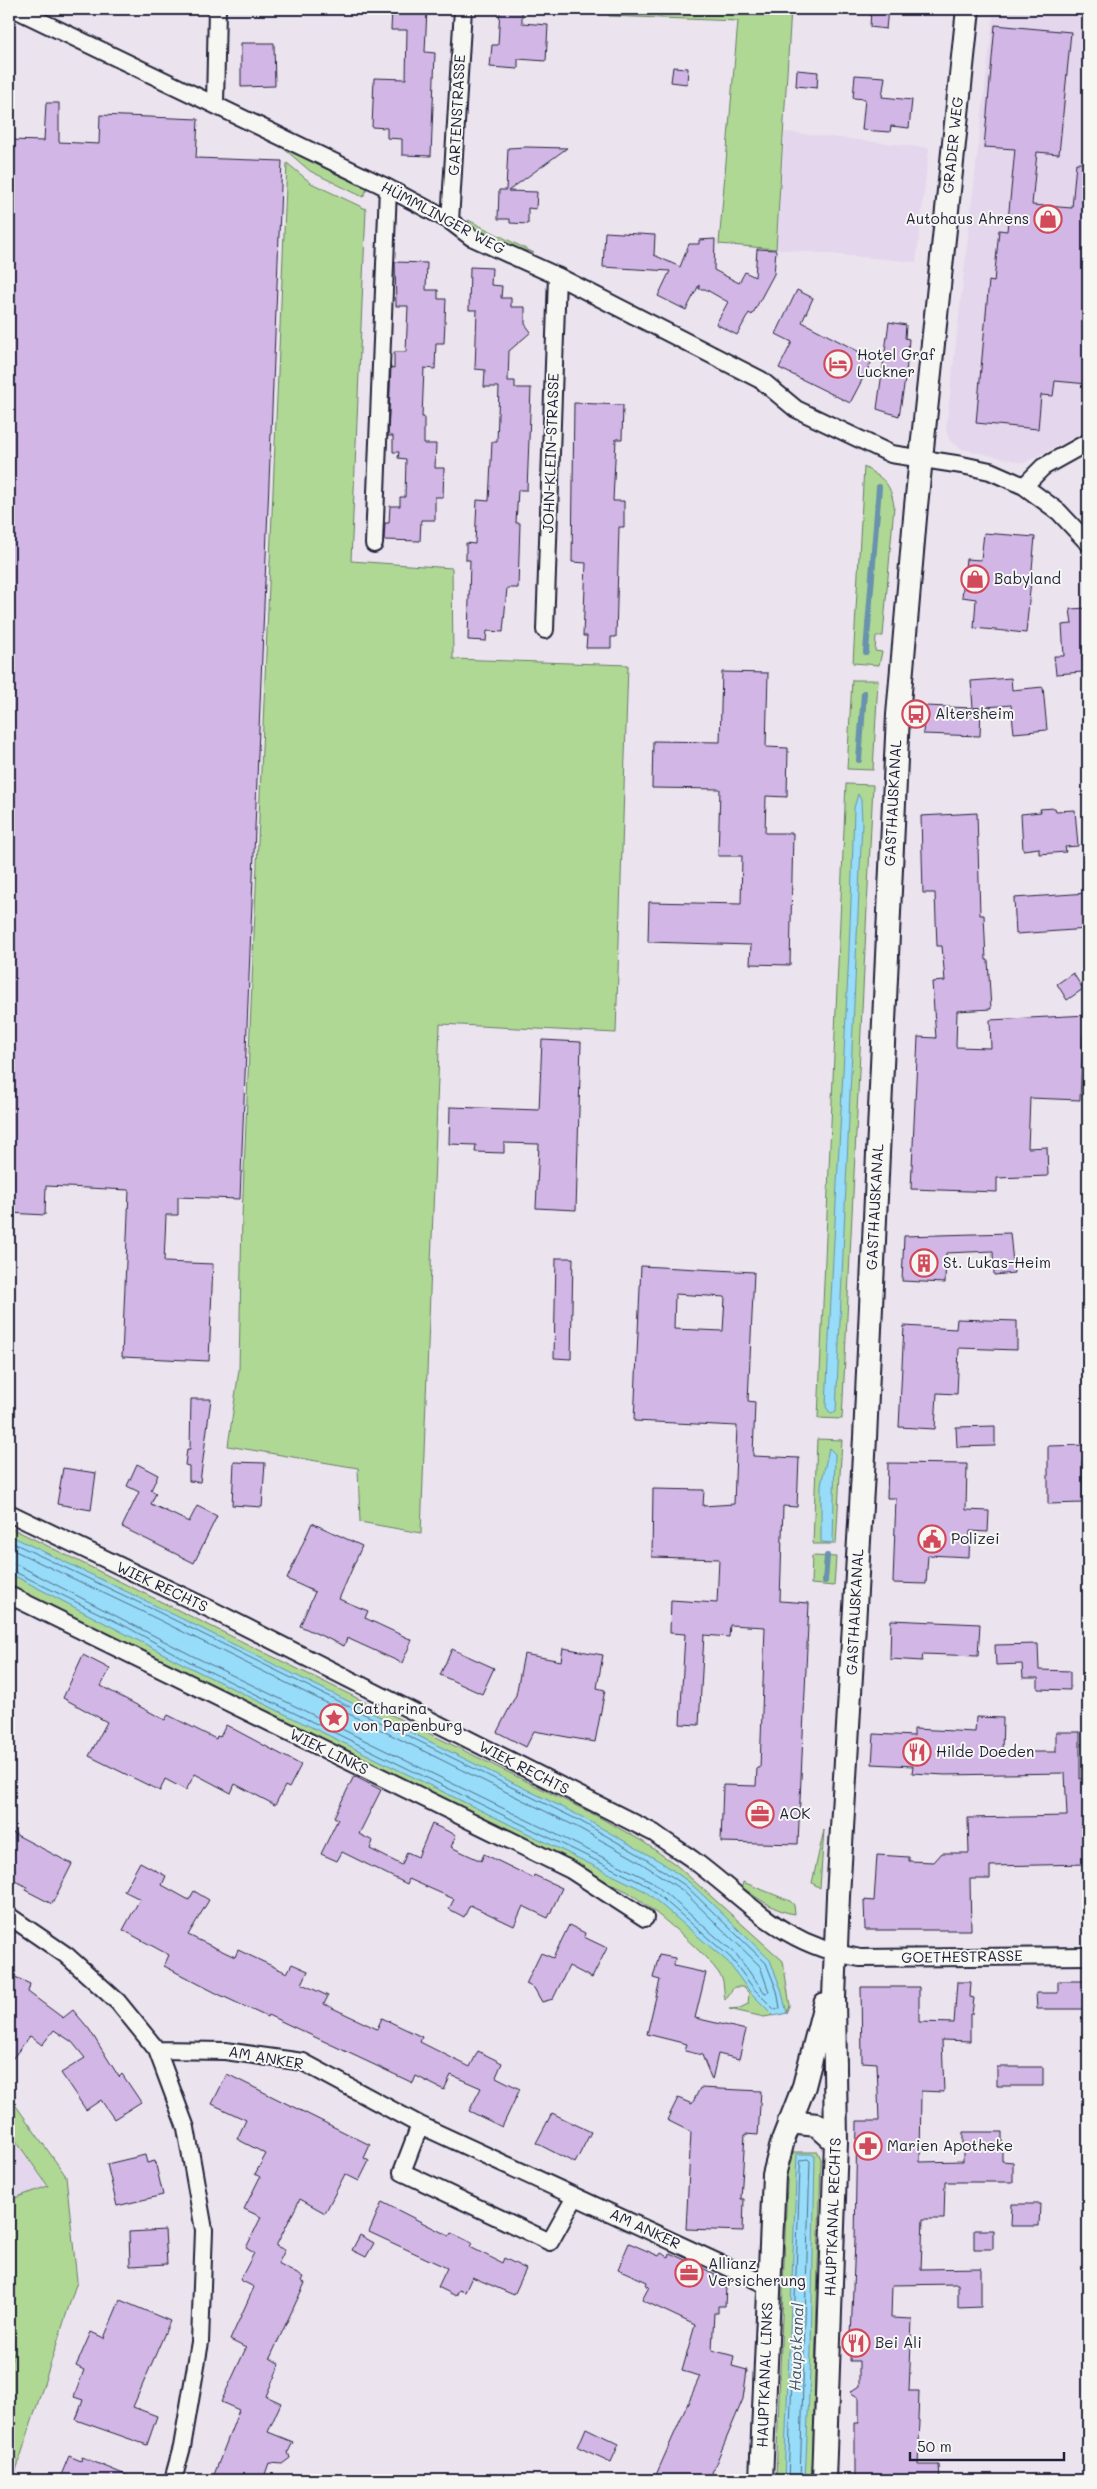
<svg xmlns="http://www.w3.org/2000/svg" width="1097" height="2489" viewBox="0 0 1097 2489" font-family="Mali,sans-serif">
	<rect width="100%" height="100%" fill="#ebe3ee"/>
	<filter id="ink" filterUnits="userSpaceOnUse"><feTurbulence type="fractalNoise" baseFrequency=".02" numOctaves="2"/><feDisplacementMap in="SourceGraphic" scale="10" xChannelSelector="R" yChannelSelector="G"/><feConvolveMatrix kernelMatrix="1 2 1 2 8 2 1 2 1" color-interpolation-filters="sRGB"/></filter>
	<g filter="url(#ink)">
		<!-- built -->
		<path fill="#e4d6ec" d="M994,9L1088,18V430L1024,463L962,449L950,441L946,430Z
			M785,132L929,148L916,262L777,249Z
			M9,2131L48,2187L9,2200Z"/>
		<!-- green -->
		<path fill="#afd894" stroke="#687d68" d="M609,9H791L776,249L719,244L738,21L609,16Z
			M282,147L367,189L363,197L310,171Z
			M287,163L311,183L366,209L351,561L452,568L453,659L628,665L616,1033L440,1024L421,1533L360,1522L358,1468L228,1446L239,1370L242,1217Z
			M468,220L534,253L507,246L471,229Z
			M864,467C885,480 890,482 894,506L883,636H876L875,651L882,652L879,665L853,663Z
			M852,680H878L873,770L847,769Z
			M846,784L873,785L842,1419L818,1418Z
			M817,1439L842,1440L836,1544H813Z
			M9,1527L595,1815L642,1841L675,1864L783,1961L790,2006L787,2013L764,2017L729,2009L740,2008L748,2004L749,1993L743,1987H734L725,2000C724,1994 724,1987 723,1981C717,1961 647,1904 628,1892L253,1709L9,1585Z
			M812,1556L836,1557L834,1586L811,1584Z
			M824,1830L820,1888L812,1883Z
			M743,1882L790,1901L794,1905L795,1914C776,1912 757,1898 742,1887Z
			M9,2096L66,2176L77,2281L13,2480H9V2367L14,2353L9,2348V2200L48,2186L9,2131Z
			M792,2152H818L821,2159L812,2480H776L788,2155Z"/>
		<!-- water -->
		<path fill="#97dcf9" stroke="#6892ad" d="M858,794L861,800L862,823L836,1412L831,1414L826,1407C834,1208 849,1008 854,808Z
			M829,1448L835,1454L833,1543L821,1542V1485Z
			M9,1535L146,1601L582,1817L661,1862L689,1882L706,1898L770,1960L781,1989L787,2013L774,2016L750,1992L728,1962L645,1891L187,1666L9,1573Z
			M797,2154H811L815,2156L811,2351L805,2480H784Z"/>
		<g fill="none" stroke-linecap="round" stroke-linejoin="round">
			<!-- shore -->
			<path stroke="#516c87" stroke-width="1" d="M9,1541L144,1605L580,1821L638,1854L686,1886L766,1963L777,1991L780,2008L775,2010L754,1989L731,1958L648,1886L190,1662L127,1627L9,1569
				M9,1548L141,1611L577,1827L635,1859L682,1890L760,1966L769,1992L765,1993L736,1954L651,1881L193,1656L16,1564L9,1562
				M788,2480L800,2169L801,2160L808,2159L810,2161L800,2480"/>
			<!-- stream -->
			<path stroke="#6892ad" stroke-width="6" d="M866,652L879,487
				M859,760L864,693
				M825,1581L827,1556"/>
		</g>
		<!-- building -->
		<path fill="#d2b7e6" stroke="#22223b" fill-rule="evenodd" d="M392,9H427L425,52L435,53L431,156L402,155V139L387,138V128L372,127L374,78L406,79L407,30H391Z
			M500,9H522V23L548,25L546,61L518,59V69L490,67L492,45H498Z
			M871,9H888L886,29L870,27Z
			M995,25L1071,32L1059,154L1037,152L1032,205L1072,208L1076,163H1088V384L1055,381L1053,396L1041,395L1038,429L976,423L989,281L994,282L999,230L1007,231L1015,149L984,147Z
			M241,43H274L275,86L241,87Z
			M673,67L688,68L687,84L671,82Z
			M797,70L818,72L817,88L796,86Z
			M855,75L885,77L882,97L912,100L909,128L891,126L890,132L862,130L865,99L853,98Z
			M46,103H59V142L99,144L100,115L198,119L196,158L282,161L240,1199L178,1197V1215H166L164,1262L213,1264L209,1361L122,1357L129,1190L46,1186L45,1215L9,1213V140L44,141Z
			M526,147L567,148L508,191L537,192L536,209L528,208V224L510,223V219H498L499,190H506L508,148Z
			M605,232L655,235L654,255L680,267L689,244H699V240L715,239L714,270L739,283L745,272L755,277L757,249L776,250L774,274L752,315L749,313L737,335L716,324L728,302L705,289H699V285L686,310L658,296L670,271L603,267Z
			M395,262L427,263L426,290H438V299H446L444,343H436L435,369L424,368L422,417H424V444H436L435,468H444L443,497H435V520H421L420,541L384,540L385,523H389L390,506H400V497H405L406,459L398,458L399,452H393V436H388L391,367L394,368V352H406L408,306H396Z
			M470,267L492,268L491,285L502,286L501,298H511V307H525V324L531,332L509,351L508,381H515V388H531L527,490H518L516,523H520L518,588H507L503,632L487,631L486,641L468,640L470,560H466V543L475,544L477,500L489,501L492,442H497L499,387H484L485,370L475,369L477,310H469Z
			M797,290L813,298L802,322L873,359L850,403L779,368L792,342L776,334Z
			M889,322L906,325L905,338L909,339L906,374L899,416L877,409Z
			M574,403L623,405L622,439H616L613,501H624V527H619L616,637H611V648H586L587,636H583L586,563L572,562Z
			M984,533L1035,537L1026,633L974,628L976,599L962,597L966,559L981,560Z
			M1088,608V655L1082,656L1083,672L1056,674L1054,656H1064L1062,625L1072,624L1070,609Z
			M722,672L768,673L766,747L788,748L787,797L766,796L765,833H793L790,965L750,964L751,945L648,942L649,902L741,904L742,856H718L720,789L652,788L653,741L720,742Z
			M1011,678L1012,690L1043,687L1047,730L1014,733L1011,705L974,708H981L980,736L923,734L925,706L973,708L971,681Z
			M1055,808L1056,811L1075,810L1078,846L1065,847L1066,852L1039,854V848L1023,850L1021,814L1041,812L1040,809Z
			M977,813L980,915H984L986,960H988L991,1009L957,1011L956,1047L991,1048L990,1020L1088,1015V1035H1083L1080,1100L1030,1098L1028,1148L1047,1147L1048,1176L997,1178V1192L911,1189L918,1037L936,1038L932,982L945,981L942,946H937L935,893H923L921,816Z
			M1088,893V929L1016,934L1014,898Z
			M1073,973L1083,989L1067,1000L1057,984Z
			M542,1040L581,1042L576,1210L536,1208L539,1144L504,1143V1153L475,1152L476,1145L449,1144L450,1107L539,1110Z
			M1010,1233L1014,1273L994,1275L993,1251L946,1253L945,1283L902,1281L904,1236Z
			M556,1258H573L571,1359L554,1358Z
			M641,1266L754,1272L748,1401L755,1402L753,1456L799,1458L797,1507L783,1506L780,1601L809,1603L798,1844L721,1842L723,1785L756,1786L757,1768H760L765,1627L730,1625L729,1637L704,1635L699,1725L680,1724L685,1634L670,1633L671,1600L717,1603L719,1559L652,1557L653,1489L704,1490L703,1506L734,1504L737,1426L634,1421ZM675,1294L725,1297L723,1331L674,1329Z
			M957,1319L1017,1321V1350L959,1348L957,1394L937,1393L935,1429L899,1427L904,1326L956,1329Z
			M191,1399H211L200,1482L189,1481V1466L185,1465L187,1449H190Z
			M995,1426V1446L957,1447L956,1427Z
			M1087,1445V1460L1082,1461L1083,1503L1048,1504V1446Z
			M234,1462L265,1463L262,1507L232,1505Z
			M888,1463L967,1464L966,1510L989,1511L988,1532L970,1531L969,1557L928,1555L926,1584L893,1583L896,1498H887Z
			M137,1464L158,1475L151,1490L156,1493L151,1504L189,1522L197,1506L217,1516L194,1563L122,1527L139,1492L127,1486Z
			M63,1468L96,1473L91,1510L57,1504Z
			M312,1523L362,1546L339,1599L368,1611L365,1618L412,1640L402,1663L347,1638L344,1646L300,1626L315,1592L287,1579Z
			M891,1620L980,1624L978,1656L923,1654L922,1661L890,1659Z
			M1038,1644L1039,1670L1070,1671V1690L1038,1689V1678H1023L1022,1664L996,1665L995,1645Z
			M563,1648L603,1655L597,1688L605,1690L595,1742L534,1731L526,1747L497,1732L516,1695L524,1654L561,1661Z
			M452,1649L494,1668L482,1694L440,1675Z
			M83,1655L110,1669L101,1686L165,1720L168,1715L216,1739L217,1736L220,1737L226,1725L301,1765L289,1788L285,1786L275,1805L235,1784L231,1793L195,1774L186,1790L165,1779L160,1791L89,1756L107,1722L63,1698Z
			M976,1717L1003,1718L1002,1752H1056V1732H1080V1779H1088V1864L990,1866V1879H970L971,1930H865L864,1900L874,1901L877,1855L909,1857V1861L934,1862L942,1853H969L968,1818L1067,1816L1065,1773L945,1775L912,1773L913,1766L872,1764L874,1734L914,1736V1729L975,1732Z
			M354,1776L381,1790L359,1834L373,1841L370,1849L402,1865L407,1852L418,1857L432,1824L456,1835L451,1847L481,1861L484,1854L533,1878L534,1875L562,1888L548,1918L523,1906L514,1926L470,1905L464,1917L449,1909L454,1899L409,1879L407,1884L342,1852L337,1861L321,1854L338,1819L334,1817Z
			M9,1831L72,1864L52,1904L25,1890L27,1887L9,1878Z
			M140,1862L166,1876L162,1885L189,1900L194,1891L209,1900L188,1935L235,1957L238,1950L287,1973L292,1964L308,1971L302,1984L328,1996L324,2004L377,2029L382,2018L422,2037L420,2042L470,2067L478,2051L502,2063L496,2077L520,2089L502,2127L469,2111L481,2088L451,2075L444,2090L416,2076L413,2083L268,2015L267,2017L218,1994L164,1966L169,1955L123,1930L140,1899L124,1891Z
			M569,1925L585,1933L584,1937L607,1948L592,1978L569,1966L553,1999L542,2002L534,1988L526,1984L541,1953L553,1958Z
			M659,1955L675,1958L674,1966L706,1973L695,2018L746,2030L739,2059L718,2054L712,2080L702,2055L685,2051L687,2044L647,2034L660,1980L653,1978Z
			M9,1974L30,1984L28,1992L63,2018L73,2010L89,2029L119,2077L122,2074L141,2102L114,2119L101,2100L86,2110L61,2073L85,2058L72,2042L54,2030L42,2045L30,2036L9,2063Z
			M1058,1981H1088V2009H1037L1036,1993H1058Z
			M957,1982H971L970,1997L974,1998L972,2014H970V2041L942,2040L944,2092L921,2091L920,2162L963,2161V2132H1002V2161L1013,2162V2182H945L944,2219H923L921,2269L981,2268V2307L958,2308V2284L892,2285L891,2318L912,2319L909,2391H919L918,2421H920L918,2465H939L940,2480H855V2423H859V2398L850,2392L859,2386V2361H850L855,2240L857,2121H879L877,2063L862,2062L861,1987H919V2022L954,2023Z
			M997,2067H1043V2086H997Z
			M227,2074L370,2145L364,2158L369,2161L359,2181L345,2174L325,2213L300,2199L276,2246L285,2250L278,2264L303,2277L301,2281L305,2283L270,2358L280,2364L266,2396L281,2403L268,2432L293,2442L288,2452L290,2458L282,2464L269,2463L263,2480H212L239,2410L221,2402L246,2348L230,2340L254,2287L240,2280L254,2253L246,2248L261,2217L244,2209L260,2177L255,2174L266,2154L237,2139L246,2120L212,2104Z
			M700,2088L761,2091L758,2135L745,2134L741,2199H744L743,2231L686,2229L691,2132L667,2120L678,2098L692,2104Z
			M552,2113L591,2132L575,2163L536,2143Z
			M145,2155L147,2163L155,2161L163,2195L117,2206L107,2164Z
			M382,2202L449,2236L451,2233L472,2243L470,2247L502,2263L504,2258L526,2269L514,2295L472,2277L465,2292L459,2290L456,2296L438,2287L447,2268L369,2232Z
			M1012,2204H1040L1039,2226H1011Z
			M165,2230L167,2264L130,2266L129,2232Z
			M974,2230H993V2249H974Z
			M360,2235L374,2243L366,2257L352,2250Z
			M629,2243L659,2256L661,2253L669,2257L670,2253L715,2274L714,2281L719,2282V2287H726L725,2306H718V2313H714L712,2350L734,2356L732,2366L747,2370L743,2399L709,2480H668L656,2475L700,2376L682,2371L695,2325L642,2300L649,2287L646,2286L647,2282L618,2269Z
			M120,2300L170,2321L133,2407L157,2416L147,2445L76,2420L83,2400L74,2397L84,2370L76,2366L91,2332L104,2338Z
			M586,2428L619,2444L611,2462L578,2447Z
			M69,2456L81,2461L82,2457L138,2480H59Z"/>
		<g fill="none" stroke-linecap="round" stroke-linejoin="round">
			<!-- street casing -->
			<g stroke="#22223b" stroke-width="20">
				<path id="street" d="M15,9L388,188L450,221L471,237L557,276L761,380L796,409L891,454L962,465L990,471L1024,486L1059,512L1088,543
					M215,104L217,9
					M450,221L463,9
					M1024,486L1043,467L1088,442
					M374,544L388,188
					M545,630L557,276
					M9,1513L212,1610L654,1833C666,1842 679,1850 692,1859C751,1903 781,1945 860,1958L1088,1956
					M9,1595L571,1870L645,1918
					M9,1916L66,1955L118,2002L157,2050L186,2128L204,2230L200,2342L182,2447L173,2480
					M157,2050L225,2051L303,2062L420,2125L769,2286
					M420,2125L402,2172L550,2242L575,2197"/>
			</g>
			<!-- secondary casing -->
			<g stroke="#22223b" stroke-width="26">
				<path id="secondary" d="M789,2122L817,2125L836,2142
					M761,2480L774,2175L783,2140L804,2086L825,2004
					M824,2480L836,2142L834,1997L838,1896L865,1438L898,715L916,506L968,9"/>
			</g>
			<!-- street -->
			<use href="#street" stroke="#f6f6f2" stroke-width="16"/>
			<!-- secondary -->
			<use href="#secondary" stroke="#f6f6f2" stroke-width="22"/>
		</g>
	</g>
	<!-- icons -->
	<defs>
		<g id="shop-ring" transform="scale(1.4375)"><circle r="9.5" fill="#f6f6f2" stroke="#d1495b" stroke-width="1.5"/><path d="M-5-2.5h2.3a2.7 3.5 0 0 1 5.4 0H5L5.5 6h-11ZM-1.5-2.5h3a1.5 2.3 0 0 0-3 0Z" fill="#d1495b"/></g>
		<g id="hotel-ring" transform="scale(1.4375)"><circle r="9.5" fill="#f6f6f2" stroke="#d1495b" stroke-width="1.5"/><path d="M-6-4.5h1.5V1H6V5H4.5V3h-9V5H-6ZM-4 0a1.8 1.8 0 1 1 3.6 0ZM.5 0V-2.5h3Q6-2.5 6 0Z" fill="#d1495b"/></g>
		<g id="bus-ring" transform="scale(1.4375)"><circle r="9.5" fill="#f6f6f2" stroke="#d1495b" stroke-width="1.5"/><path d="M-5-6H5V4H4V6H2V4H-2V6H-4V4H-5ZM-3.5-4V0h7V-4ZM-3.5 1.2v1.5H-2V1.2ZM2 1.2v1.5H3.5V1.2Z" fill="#d1495b"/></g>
		<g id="building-ring" transform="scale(1.4375)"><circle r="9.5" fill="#f6f6f2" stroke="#d1495b" stroke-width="1.5"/><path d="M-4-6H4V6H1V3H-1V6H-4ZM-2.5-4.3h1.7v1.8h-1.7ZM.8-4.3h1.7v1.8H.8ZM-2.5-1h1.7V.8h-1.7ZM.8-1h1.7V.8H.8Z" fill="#d1495b"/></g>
		<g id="civic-ring" transform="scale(1.4375)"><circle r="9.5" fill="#f6f6f2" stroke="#d1495b" stroke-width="1.5"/><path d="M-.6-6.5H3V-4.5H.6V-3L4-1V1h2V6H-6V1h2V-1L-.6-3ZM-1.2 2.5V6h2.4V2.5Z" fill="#d1495b"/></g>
		<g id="sight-ring" transform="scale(1.4375)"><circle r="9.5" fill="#f6f6f2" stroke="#d1495b" stroke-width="1.5"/><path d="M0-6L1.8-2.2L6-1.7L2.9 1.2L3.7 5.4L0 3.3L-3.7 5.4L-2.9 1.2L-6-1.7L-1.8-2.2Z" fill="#d1495b"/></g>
		<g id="restaurant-ring" transform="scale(1.4375)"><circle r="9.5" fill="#f6f6f2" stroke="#d1495b" stroke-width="1.5"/><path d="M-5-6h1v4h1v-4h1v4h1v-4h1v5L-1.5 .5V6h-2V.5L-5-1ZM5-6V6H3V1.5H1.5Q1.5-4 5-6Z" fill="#d1495b"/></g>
		<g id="office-ring" transform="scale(1.4375)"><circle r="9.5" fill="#f6f6f2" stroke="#d1495b" stroke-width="1.5"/><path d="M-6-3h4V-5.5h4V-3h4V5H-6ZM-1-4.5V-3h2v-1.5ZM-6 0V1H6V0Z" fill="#d1495b"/></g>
		<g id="pharmacy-ring" transform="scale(1.4375)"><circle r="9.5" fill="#f6f6f2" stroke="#d1495b" stroke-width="1.5"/><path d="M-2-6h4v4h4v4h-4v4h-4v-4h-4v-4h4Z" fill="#d1495b"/></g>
	</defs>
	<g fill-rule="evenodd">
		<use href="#shop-ring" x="1048" y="219"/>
		<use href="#hotel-ring" x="838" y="364"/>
		<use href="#shop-ring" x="975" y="579"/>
		<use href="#bus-ring" x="916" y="714"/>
		<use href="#building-ring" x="924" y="1263"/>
		<use href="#civic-ring" x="932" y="1539"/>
		<use href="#sight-ring" x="334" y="1718"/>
		<use href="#restaurant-ring" x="917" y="1752"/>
		<use href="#office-ring" x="760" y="1814"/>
		<use href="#pharmacy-ring" x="868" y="2146"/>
		<use href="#office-ring" x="689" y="2273"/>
		<use href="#restaurant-ring" x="856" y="2343"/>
	</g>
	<g text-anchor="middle" stroke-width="4" stroke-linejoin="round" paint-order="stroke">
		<!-- street labels -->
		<g font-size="15" fill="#22223b" stroke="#f6f6f2">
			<text transform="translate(457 115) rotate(-87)" y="5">GARTENSTRASSE</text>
			<text transform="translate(953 145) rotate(-84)" y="5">GRADER WEG</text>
			<text transform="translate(443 218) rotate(28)" y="5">HÜMMLINGER WEG</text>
			<text transform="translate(551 453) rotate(-88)" y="5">JOHN-KLEIN-STRASSE</text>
			<text transform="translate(893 803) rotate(-87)" y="5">GASTHAUSKANAL</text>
			<text transform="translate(875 1207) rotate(-87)" y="5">GASTHAUSKANAL</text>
			<text transform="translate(162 1587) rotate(25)" y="5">WIEK RECHTS</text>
			<text transform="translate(855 1612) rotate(-87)" y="5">GASTHAUSKANAL</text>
			<text transform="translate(329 1752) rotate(26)" y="5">WIEK LINKS</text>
			<text transform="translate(524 1768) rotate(27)" y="5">WIEK RECHTS</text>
			<text transform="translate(962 1957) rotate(-1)" y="5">GOETHESTRASSE</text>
			<text transform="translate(266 2058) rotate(10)" y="5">AM ANKER</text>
			<text transform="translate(833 2217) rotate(-88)" y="5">HAUPTKANAL RECHTS</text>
			<text transform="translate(645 2229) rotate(25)" y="5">AM ANKER</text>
			<text transform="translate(765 2375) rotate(-88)" y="5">HAUPTKANAL LINKS</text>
		</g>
		<!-- poi labels -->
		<g font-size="15" fill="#22223b" stroke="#f6f6f2" text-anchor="start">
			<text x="1029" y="224" text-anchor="end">Autohaus Ahrens</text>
			<text x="857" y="360">Hotel Graf<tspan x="857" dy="17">Luckner</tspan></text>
			<text x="994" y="584">Babyland</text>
			<text x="935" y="719">Altersheim</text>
			<text x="943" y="1268">St. Lukas-Heim</text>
			<text x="951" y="1544">Polizei</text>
			<text x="353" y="1714">Catharina<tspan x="353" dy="17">von Papenburg</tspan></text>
			<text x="936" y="1757">Hilde Doeden</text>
			<text x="779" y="1819">AOK</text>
			<text x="887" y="2151">Marien Apotheke</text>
			<text x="708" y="2269">Allianz<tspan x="708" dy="17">Versicherung</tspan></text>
			<text x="875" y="2348">Bei Ali</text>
		</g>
		<!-- water labels -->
		<g font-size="16" font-style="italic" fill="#455a74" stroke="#f6f6f2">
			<text transform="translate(796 2347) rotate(-88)" y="6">Hauptkanal</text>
		</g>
	</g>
	<!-- margin -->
	<rect width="1097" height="2489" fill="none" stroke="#f6f6f2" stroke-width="30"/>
	<rect x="15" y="15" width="1067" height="2459" fill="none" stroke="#22223b" stroke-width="2" filter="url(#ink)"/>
	<!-- scale -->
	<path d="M910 2452v8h154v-8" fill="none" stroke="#22223b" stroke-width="2.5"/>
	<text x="917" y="2452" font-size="15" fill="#22223b" stroke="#f6f6f2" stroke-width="4" paint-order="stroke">50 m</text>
</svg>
